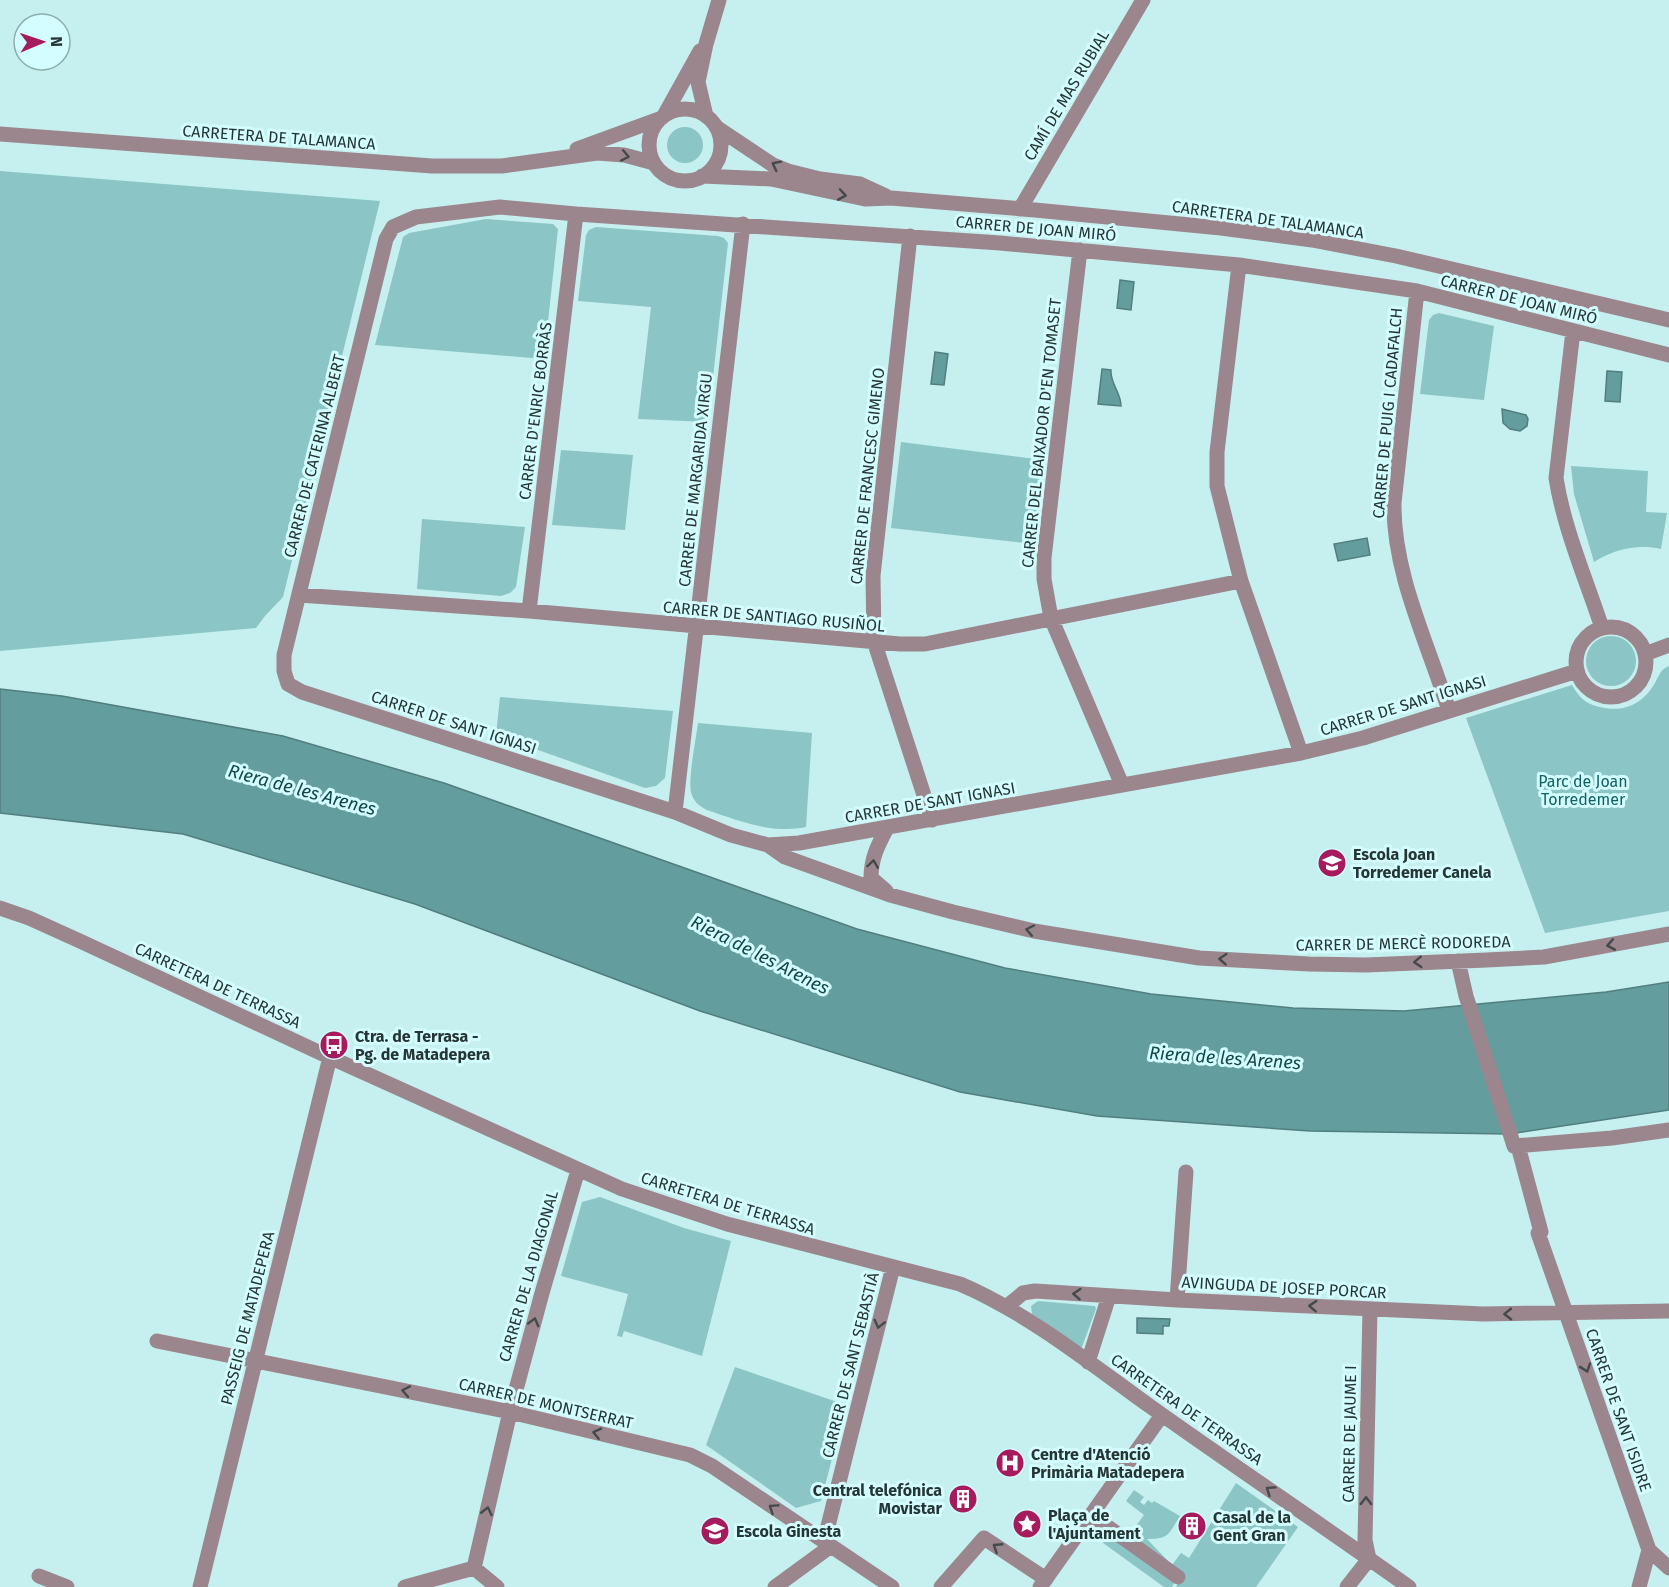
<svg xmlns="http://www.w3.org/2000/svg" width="1669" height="1587" viewBox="0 0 1669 1587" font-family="'Fira Sans',sans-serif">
	<rect width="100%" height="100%" fill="#c6f0f0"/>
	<!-- green -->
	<path fill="#8cc5c5" d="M667 145a18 18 0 1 1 36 0a18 18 0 1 1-36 0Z
		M0,171L380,201L283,597L265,616L256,628L0,651Z
		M486,219L553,224L558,229L544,359L375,345L403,237L409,233Z
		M596,227L718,236L724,238L728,243L708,422L638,419L651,307L578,301L586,235L589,230Z
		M1439,313L1494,326L1484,400L1420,394L1429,320L1433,315Z
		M901,442L1043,460L1033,544L891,528Z
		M561,450L633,455L625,530L552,525Z
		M1571,466L1648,471L1646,512L1667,513L1661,549C1637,544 1615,549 1594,562L1574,494Z
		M422,519L525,527L516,587L510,593L501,596L417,589Z
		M1586 661a25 25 0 1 1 50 0a25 25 0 1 1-50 0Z
		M1669,666V911L1545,933L1466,718L1572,685C1581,700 1587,705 1605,708C1627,712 1644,702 1655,683C1660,674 1660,670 1669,666Z
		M500,697L673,711L665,778L656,786L645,788L496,735Z
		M698,723L812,733L806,827C770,834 740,821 707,810C699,806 693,801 691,792C688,778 696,739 698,723Z
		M600,1197L684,1228L731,1241L702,1356L624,1331L622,1337L617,1336L628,1294L561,1276L582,1202Z
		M1038,1301L1095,1306L1096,1309L1082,1347H1079L1032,1314L1031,1306Z
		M735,1367L846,1405L821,1501L796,1508L706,1445Z
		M1236,1483L1298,1527L1256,1587H1176L1179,1581L1176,1580L1172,1587H1164L1103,1543L1111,1532L1126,1539L1144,1515L1126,1501L1134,1490L1144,1497L1140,1502L1144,1505L1148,1500L1152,1503L1154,1501L1180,1516C1168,1535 1169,1539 1147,1539L1172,1565L1181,1553L1189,1558Z"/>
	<!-- water -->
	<path fill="#649d9e" stroke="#517e7f" stroke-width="1.5" d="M1120,280L1134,282L1131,310L1117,308Z
		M935,352L948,354L944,385L931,384Z
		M1102,369L1111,370C1110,384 1121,392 1121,406L1098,404Z
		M1607,371L1622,372L1620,402L1605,401Z
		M1502,409L1526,415L1528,419L1527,426L1520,431L1510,429L1503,423Z
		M1367,538L1370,555L1338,561L1334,544Z
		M0,689L62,696L283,736L444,783L857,929L1005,968L1151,994L1293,1008L1404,1011L1606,992L1669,982V1110L1509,1134L1310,1131L1097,1116L960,1092L700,1011L415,904L183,834L0,813Z
		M1137,1318L1170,1319L1169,1326H1163V1334L1137,1333Z"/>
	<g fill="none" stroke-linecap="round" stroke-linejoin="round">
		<!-- minor -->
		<path stroke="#9b868d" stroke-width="15" d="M649 145a36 36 0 1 1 72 0a36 36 0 1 1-72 0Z
			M665,114L700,51
			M706,116L698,82L706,44L719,0
			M716,127L773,165L788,171L820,179L860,184L886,196
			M0,134L432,166H502L597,153L624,155L654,163
			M577,149L659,119
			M702,176L771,179L865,199L891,198L1035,210L1221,228L1312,240L1396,256L1669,320
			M1020,209L1143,0
			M910,236L873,576L874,641L932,820
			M1080,250L1044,558V579L1051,618L1122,785
			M1239,265L1217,452V486L1241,581L1301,753
			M1417,291L1394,503C1393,574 1428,643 1449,711
			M1573,331L1556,478C1564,529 1586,579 1602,628
			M299,595L529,611L900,644H925L1241,581
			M529,611L576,214
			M1576 662a35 35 0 1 1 70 0a35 35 0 1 1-70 0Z
			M1645,654L1669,645
			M1577,671L1363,738L1301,753L799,843L768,845L731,835L675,812L302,692L288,684L284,671V655L386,239L393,227L416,217L500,207L576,214L1000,243L1239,265L1417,291L1669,355
			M675,812L743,224
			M768,845L785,857L890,895L953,912L1034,931L1199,958L1309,964L1366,965L1487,960L1544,957L1669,934
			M886,891L871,878C871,858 878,845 887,828
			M0,908L29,918L82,942L327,1056L622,1189L727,1224L960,1284C1028,1313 1091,1364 1151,1407C1237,1468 1323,1526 1409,1587
			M1458,961L1466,996L1514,1146L1612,1138L1669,1130
			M1518,1146L1541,1232L1538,1233L1649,1550L1639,1587
			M1177,1300L1186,1172
			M1006,1307L1023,1293L1035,1291L1177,1300L1483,1314L1669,1311
			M157,1341L510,1412L690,1455L712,1466L892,1587
			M1088,1362L1109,1296
			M1091,1515L1178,1577
			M824,1542L893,1267
			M1649,1550L1669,1568
			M1369,1559L1365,1540L1370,1309
			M474,1568L510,1412L542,1293L578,1170
			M474,1568L497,1587
			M39,1576L67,1587
			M200,1587L330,1057
			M405,1587L474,1568
			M775,1587L831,1546
			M941,1587L984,1538L1046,1579
			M1040,1587L1162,1415
			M1347,1587L1369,1559"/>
	</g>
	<!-- one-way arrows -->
	<defs><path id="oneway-chevron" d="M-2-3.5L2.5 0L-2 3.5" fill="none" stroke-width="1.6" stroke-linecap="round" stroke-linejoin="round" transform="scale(1.5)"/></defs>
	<g stroke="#434a4c">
		<use href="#oneway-chevron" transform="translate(625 156) rotate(11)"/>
		<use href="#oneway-chevron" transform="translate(776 165) rotate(-153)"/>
		<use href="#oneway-chevron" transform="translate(842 195) rotate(10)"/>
		<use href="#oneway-chevron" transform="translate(873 864) rotate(-82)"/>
		<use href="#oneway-chevron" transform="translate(1030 930) rotate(-168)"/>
		<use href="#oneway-chevron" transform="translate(1611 945) rotate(170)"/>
		<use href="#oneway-chevron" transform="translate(1223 959) rotate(-176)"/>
		<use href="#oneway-chevron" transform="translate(1418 962) rotate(177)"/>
		<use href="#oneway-chevron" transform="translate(1077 1294) rotate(-176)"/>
		<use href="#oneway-chevron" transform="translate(1313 1306) rotate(-177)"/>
		<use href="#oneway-chevron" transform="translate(1508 1314) rotate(179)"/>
		<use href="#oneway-chevron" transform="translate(534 1322) rotate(-75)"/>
		<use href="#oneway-chevron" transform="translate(879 1324) rotate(104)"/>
		<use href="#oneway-chevron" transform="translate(1586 1368) rotate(71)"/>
		<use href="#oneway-chevron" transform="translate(406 1391) rotate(-169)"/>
		<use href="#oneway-chevron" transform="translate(597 1433) rotate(-167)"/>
		<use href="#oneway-chevron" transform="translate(1270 1490) rotate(-145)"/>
		<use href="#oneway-chevron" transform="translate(1366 1501) rotate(-89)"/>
		<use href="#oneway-chevron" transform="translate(773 1508) rotate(-146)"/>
		<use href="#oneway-chevron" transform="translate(487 1511) rotate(-77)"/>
		<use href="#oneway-chevron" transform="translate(997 1547) rotate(-147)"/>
	</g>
	<!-- icons -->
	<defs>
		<g id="school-disc" transform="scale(1.5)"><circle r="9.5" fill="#a61a5e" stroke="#d3fdfe"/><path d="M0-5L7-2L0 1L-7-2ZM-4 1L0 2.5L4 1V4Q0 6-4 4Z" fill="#fff"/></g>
		<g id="bus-disc" transform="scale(1.5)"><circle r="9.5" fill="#a61a5e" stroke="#d3fdfe"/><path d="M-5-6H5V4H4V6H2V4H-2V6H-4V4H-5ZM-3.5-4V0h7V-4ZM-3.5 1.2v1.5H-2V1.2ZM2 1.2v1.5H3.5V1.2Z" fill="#fff"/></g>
		<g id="hospital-disc" transform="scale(1.5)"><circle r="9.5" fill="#a61a5e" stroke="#d3fdfe"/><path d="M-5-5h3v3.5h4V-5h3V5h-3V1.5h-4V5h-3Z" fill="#fff"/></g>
		<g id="building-disc" transform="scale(1.5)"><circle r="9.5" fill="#a61a5e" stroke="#d3fdfe"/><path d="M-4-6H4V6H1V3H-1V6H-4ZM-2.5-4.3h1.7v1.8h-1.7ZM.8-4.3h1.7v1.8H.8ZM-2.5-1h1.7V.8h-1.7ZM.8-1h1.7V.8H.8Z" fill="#fff"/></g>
		<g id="sight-disc" transform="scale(1.5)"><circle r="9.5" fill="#a61a5e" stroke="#d3fdfe"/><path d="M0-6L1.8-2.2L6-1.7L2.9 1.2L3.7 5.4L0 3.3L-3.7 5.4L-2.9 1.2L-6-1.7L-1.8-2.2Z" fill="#fff"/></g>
	</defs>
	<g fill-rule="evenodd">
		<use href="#school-disc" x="1332" y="863"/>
		<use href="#bus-disc" x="334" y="1045"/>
		<use href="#hospital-disc" x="1010" y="1463"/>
		<use href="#building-disc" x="963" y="1499"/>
		<use href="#sight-disc" x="1027" y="1524"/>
		<use href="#building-disc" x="1192" y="1526"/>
		<use href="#school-disc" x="715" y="1531"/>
	</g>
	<g text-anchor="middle" stroke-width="6" stroke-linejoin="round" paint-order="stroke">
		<!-- street labels -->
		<g font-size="16" fill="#263636" stroke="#d3fdfe">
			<text transform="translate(1066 95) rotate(-59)" y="6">CAMÍ DE MAS RUBIAL</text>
			<text transform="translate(279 137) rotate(4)" y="6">CARRETERA DE TALAMANCA</text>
			<text transform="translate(1268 219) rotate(8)" y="6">CARRETERA DE TALAMANCA</text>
			<text transform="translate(1036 228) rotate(5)" y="6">CARRER DE JOAN MIRÓ</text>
			<text transform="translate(1519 299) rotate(14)" y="6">CARRER DE JOAN MIRÓ</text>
			<text transform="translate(535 411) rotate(-83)" y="6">CARRER D'ENRIC BORRÀS</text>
			<text transform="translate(1387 413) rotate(-85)" y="6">CARRER DE PUIG I CADAFALCH</text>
			<text transform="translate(1041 433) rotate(-84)" y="6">CARRER DEL BAIXADOR D'EN TOMASET</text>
			<text transform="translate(314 456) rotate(-76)" y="6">CARRER DE CATERINA ALBERT</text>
			<text transform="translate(867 476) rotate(-84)" y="6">CARRER DE FRANCESC GIMENO</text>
			<text transform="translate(695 480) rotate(-84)" y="6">CARRER DE MARGARIDA XIRGU</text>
			<text transform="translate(774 616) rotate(5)" y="6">CARRER DE SANTIAGO RUSIÑOL</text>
			<text transform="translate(1403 705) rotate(-17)" y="6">CARRER DE SANT IGNASI</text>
			<text transform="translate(454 722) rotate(18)" y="6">CARRER DE SANT IGNASI</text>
			<text transform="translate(930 802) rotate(-10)" y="6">CARRER DE SANT IGNASI</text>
			<text transform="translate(1403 943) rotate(-1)" y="6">CARRER DE MERCÈ RODOREDA</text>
			<text transform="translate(218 985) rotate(25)" y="6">CARRETERA DE TERRASSA</text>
			<text transform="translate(728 1203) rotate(17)" y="6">CARRETERA DE TERRASSA</text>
			<text transform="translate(528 1276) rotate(-74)" y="6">CARRER DE LA DIAGONAL</text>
			<text transform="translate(1284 1287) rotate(3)" y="6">AVINGUDA DE JOSEP PORCAR</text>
			<text transform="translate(247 1318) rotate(-76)" y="6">PASSEIG DE MATADEPERA</text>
			<text transform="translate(850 1365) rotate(-76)" y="6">CARRER DE SANT SEBASTIÀ</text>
			<text transform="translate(546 1403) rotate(13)" y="6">CARRER DE MONTSERRAT</text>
			<text transform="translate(1187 1409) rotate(35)" y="6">CARRETERA DE TERRASSA</text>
			<text transform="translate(1619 1410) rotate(71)" y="6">CARRER DE SANT ISIDRE</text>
			<text transform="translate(1349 1434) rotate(-89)" y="6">CARRER DE JAUME I</text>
		</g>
		<!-- park labels -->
		<g font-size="16" fill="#126264" stroke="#d3fdfe">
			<text x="1583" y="787">Parc de Joan<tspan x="1583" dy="18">Torredemer</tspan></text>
		</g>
		<!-- poi labels -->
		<g font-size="16" font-weight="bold" fill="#263636" stroke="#d3fdfe" text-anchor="start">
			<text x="1353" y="860">Escola Joan<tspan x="1353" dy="18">Torredemer Canela</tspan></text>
			<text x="355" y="1042">Ctra. de Terrasa -<tspan x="355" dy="18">Pg. de Matadepera</tspan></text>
			<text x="1031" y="1460">Centre d'Atenció<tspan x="1031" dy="18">Primària Matadepera</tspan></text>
			<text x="942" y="1496" text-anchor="end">Central telefónica<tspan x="942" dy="18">Movistar</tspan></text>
			<text x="1048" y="1521">Plaça de<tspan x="1048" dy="18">l'Ajuntament</tspan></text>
			<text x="1213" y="1523">Casal de la<tspan x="1213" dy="18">Gent Gran</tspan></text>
			<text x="736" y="1537">Escola Ginesta</text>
		</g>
		<!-- water labels -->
		<g font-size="18" font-style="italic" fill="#124748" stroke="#d3fdfe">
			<text transform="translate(302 790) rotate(15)" y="6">Riera de les Arenes</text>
			<text transform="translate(760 955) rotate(27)" y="6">Riera de les Arenes</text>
			<text transform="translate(1225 1058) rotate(4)" y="6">Riera de les Arenes</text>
		</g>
	</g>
	<!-- north arrow -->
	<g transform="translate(42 42) rotate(88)"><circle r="28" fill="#d3fdfe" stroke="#8eadae" stroke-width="1.5"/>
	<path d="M0-4.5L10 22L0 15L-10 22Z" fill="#a61a5e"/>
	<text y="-9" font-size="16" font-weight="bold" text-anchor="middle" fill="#263636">N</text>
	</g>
</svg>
